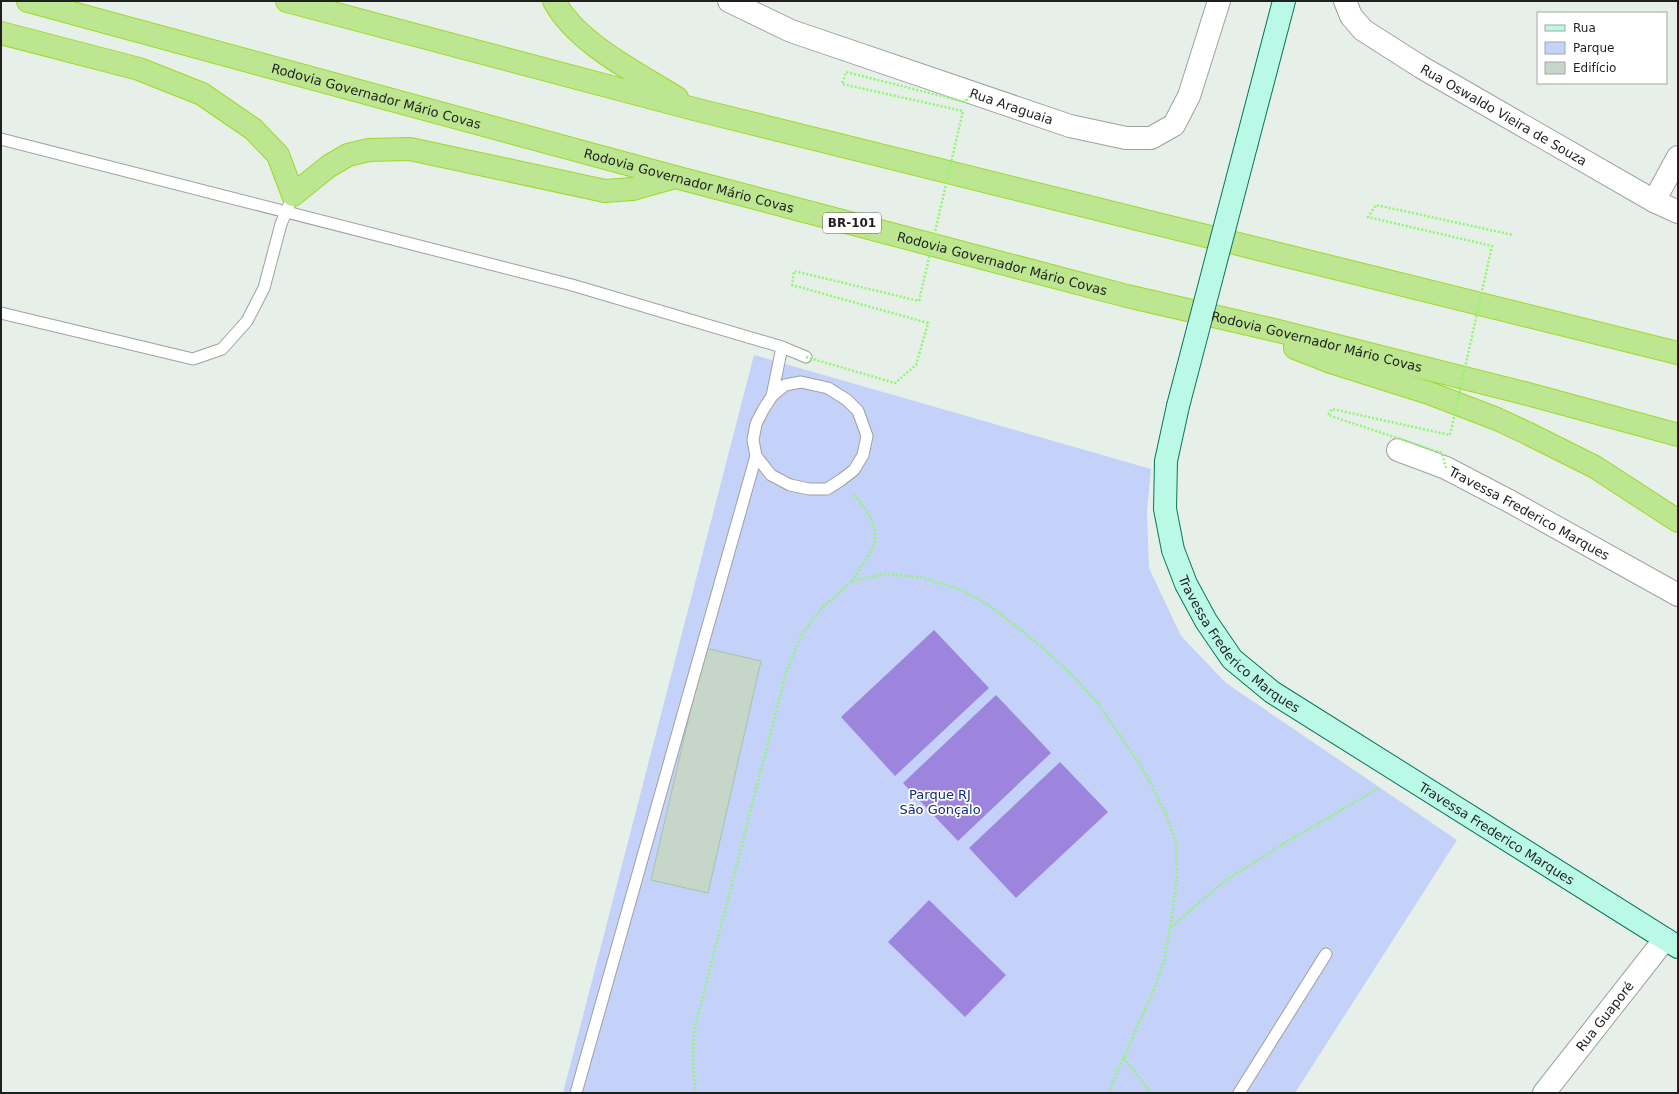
<svg xmlns="http://www.w3.org/2000/svg" width="1679" height="1094" viewBox="0 0 1679 1094" font-family="'DejaVu Sans',sans-serif">
	<rect width="100%" height="100%" fill="#e6f0e9"/>
	<!-- park -->
	<path fill="#c4d2f9" d="M754,355L1151,469L1147,512L1149,568L1181,636L1226,683L1457,840L1295,1093H563Z"/>
	<!-- pitch -->
	<path fill="#9d85dd" d="M934,630L989,688L895,776L841,717Z
		M996,695L1051,753L958,841L903,783Z
		M1060,762L1108,812L1016,898L969,848Z
		M929,900L1006,975L965,1017L888,942Z"/>
	<!-- building -->
	<path fill="#c6d6c8" stroke="#a8c1ab" d="M705,648L761,661L708,893L651,880Z"/>
	<g fill="none" stroke-linecap="round" stroke-linejoin="round">
		<!-- service casing -->
		<g stroke="#a0a0a0" stroke-width="13">
			<path id="service" d="M1,139L572,285L782,347L806,357
				M1,313L193,359L222,349L247,321L264,288L281,224L289,205
				M772,396L782,347
				M576,1093L756,456L753,440L756,424L763,410L772,396L785,385L801,382L828,388L847,400L858,411L867,436L863,455L854,470L841,480L827,489H809L790,485L771,475L756,456
				M1239,1093L1326,954"/>
		</g>
		<!-- minor casing -->
		<g stroke="#a0a0a0" stroke-width="24">
			<g id="minor">
				<path id="s1" d="M729,1L791,31L1070,126L1126,138H1151L1174,125L1189,96L1219,1"/>
				<path id="s2" d="M1345,1L1351,16L1363,30L1421,67L1654,201L1678,212"/>
				<path d="M1654,201L1678,157"/>
				<path id="s3" d="M1398,450L1446,468L1511,502L1678,595"/>
				<path id="s4" d="M1544,1093L1665,939"/>
			</g>
		</g>
		<!-- secondary casing -->
		<g stroke="#07765c" stroke-width="24">
			<g id="secondary">
				<path d="M1247,142L1284,1"/>
				<path id="s5" d="M1178,406L1166,461L1165,509L1173,550L1186,584L1206,621L1232,659L1272,692L1678,947"/>
			</g>
		</g>
		<!-- motorway casing -->
		<g stroke="#a0d828" stroke-width="24">
			<g id="motorway">
				<path id="s6" d="M28,1L675,177L1127,296L1270,329L1524,393L1678,435"/>
				<path d="M287,1L694,109L1678,353"/>
				<path d="M554,1C576,43 637,73 677,98"/>
				<path d="M1,33L139,69L202,94L253,129L278,155L293,195L329,166L348,155L369,150L410,149L605,191L633,189L675,177"/>
				<path d="M1295,348L1331,362L1429,393L1497,419L1527,433L1595,467L1678,521"/>
			</g>
		</g>
		<!-- path -->
		<path stroke="#8ff76f" stroke-width="2.5" stroke-dasharray="2 2" stroke-linecap="butt" d="M852,581C857,573 873,549 875,542C878,525 864,505 853,494
			M1171,927L1225,881L1278,847L1379,788
			M1124,1058L1151,1093
			M695,1093L693,1060L694,1031L787,669L803,632L823,607L852,581L885,574L920,577L959,589L989,605L1042,647L1071,674L1097,702L1143,769L1163,808L1176,841L1177,880L1170,927L1164,961L1154,989L1108,1093"/>
		<!-- service -->
		<use href="#service" stroke="#fff" stroke-width="11"/>
		<!-- minor -->
		<use href="#minor" stroke="#fff" stroke-width="22"/>
		<!-- secondary -->
		<use href="#secondary" stroke="#bbf9e7" stroke-width="22"/>
		<!-- motorway -->
		<use href="#motorway" stroke="#bce68f" stroke-width="22"/>
		<!-- secondary-bridge casing -->
		<g stroke="#07765c" stroke-width="24" stroke-linecap="butt">
			<path id="secondary-bridge" d="M1178,406L1247,142"/>
		</g>
		<!-- path-bridge -->
		<path stroke="#8ff76f" stroke-width="2.5" stroke-dasharray="2 2" stroke-linecap="butt" d="M806,357L895,383L916,365L928,323L792,285L794,271L919,301L963,111L842,84L846,72L965,102L972,93
			M1446,468L1442,453L1328,415L1332,409L1450,435L1492,246L1368,217L1376,205L1513,235"/>
		<!-- secondary-bridge -->
		<use href="#secondary-bridge" stroke="#bbf9e7" stroke-width="22"/>
	</g>
	<g text-anchor="middle" stroke-width="3.5" stroke-linejoin="round" paint-order="stroke">
		<!-- shield labels -->
		<rect fill="#fff" stroke="#626262" stroke-width="1" x="823" y="213" width="58" height="20" rx="3"/>
		<g font-size="12" font-weight="bold" fill="#1f1f1f">
			<text x="852" y="227">BR-101</text>
		</g>
		<!-- street labels -->
		<g font-size="13" fill="#1f1f1f" stroke="#fff">
			<text dy="5" stroke="none"><textPath href="#s6" startOffset="361">Rodovia Governador Mário Covas</textPath></text>
			<text dy="5" stroke="none"><textPath href="#s1" startOffset="302">Rua Araguaia</textPath></text>
			<text dy="5" stroke="none"><textPath href="#s2" startOffset="199">Rua Oswaldo Vieira de Souza</textPath></text>
			<text dy="5" stroke="none"><textPath href="#s6" startOffset="685">Rodovia Governador Mário Covas</textPath></text>
			<text dy="5" stroke="none"><textPath href="#s6" startOffset="1009">Rodovia Governador Mário Covas</textPath></text>
			<text dy="5" stroke="none"><textPath href="#s6" startOffset="1333">Rodovia Governador Mário Covas</textPath></text>
			<text dy="5" stroke="none"><textPath href="#s3" startOffset="146">Travessa Frederico Marques</textPath></text>
			<text dy="5" stroke="none"><textPath href="#s5" startOffset="264">Travessa Frederico Marques</textPath></text>
			<text dy="5" stroke="none"><textPath href="#s5" startOffset="588">Travessa Frederico Marques</textPath></text>
			<text dy="5" stroke="none"><textPath href="#s4" startOffset="98">Rua Guaporé</textPath></text>
		</g>
		<!-- park labels -->
		<g font-size="13" fill="#0d2a7d" stroke="#fff">
			<text x="940" y="799">Parque RJ<tspan x="940" dy="15">São Gonçalo</tspan></text>
		</g>
	</g>
	<!-- border -->
	<rect width="1679" height="1094" fill="none" stroke="#1f1f1f" stroke-width="4"/>
	<!-- legend -->
	<rect x="1537" y="12" width="130" height="72" fill="#ffffff" stroke="#a5a5a5"/>
	<rect x="1545" y="25" width="20" height="6" fill="#bbf9e7" stroke="#a5a5a5"/>
	<text x="1573" y="32" font-size="12" fill="#1f1f1f">Rua</text>
	<rect x="1545" y="42" width="20" height="12" fill="#c4d2f9" stroke="#a5a5a5"/>
	<text x="1573" y="52" font-size="12" fill="#1f1f1f">Parque</text>
	<rect x="1545" y="62" width="20" height="12" fill="#c6d6c8" stroke="#a5a5a5"/>
	<text x="1573" y="72" font-size="12" fill="#1f1f1f">Edifício</text>
</svg>
